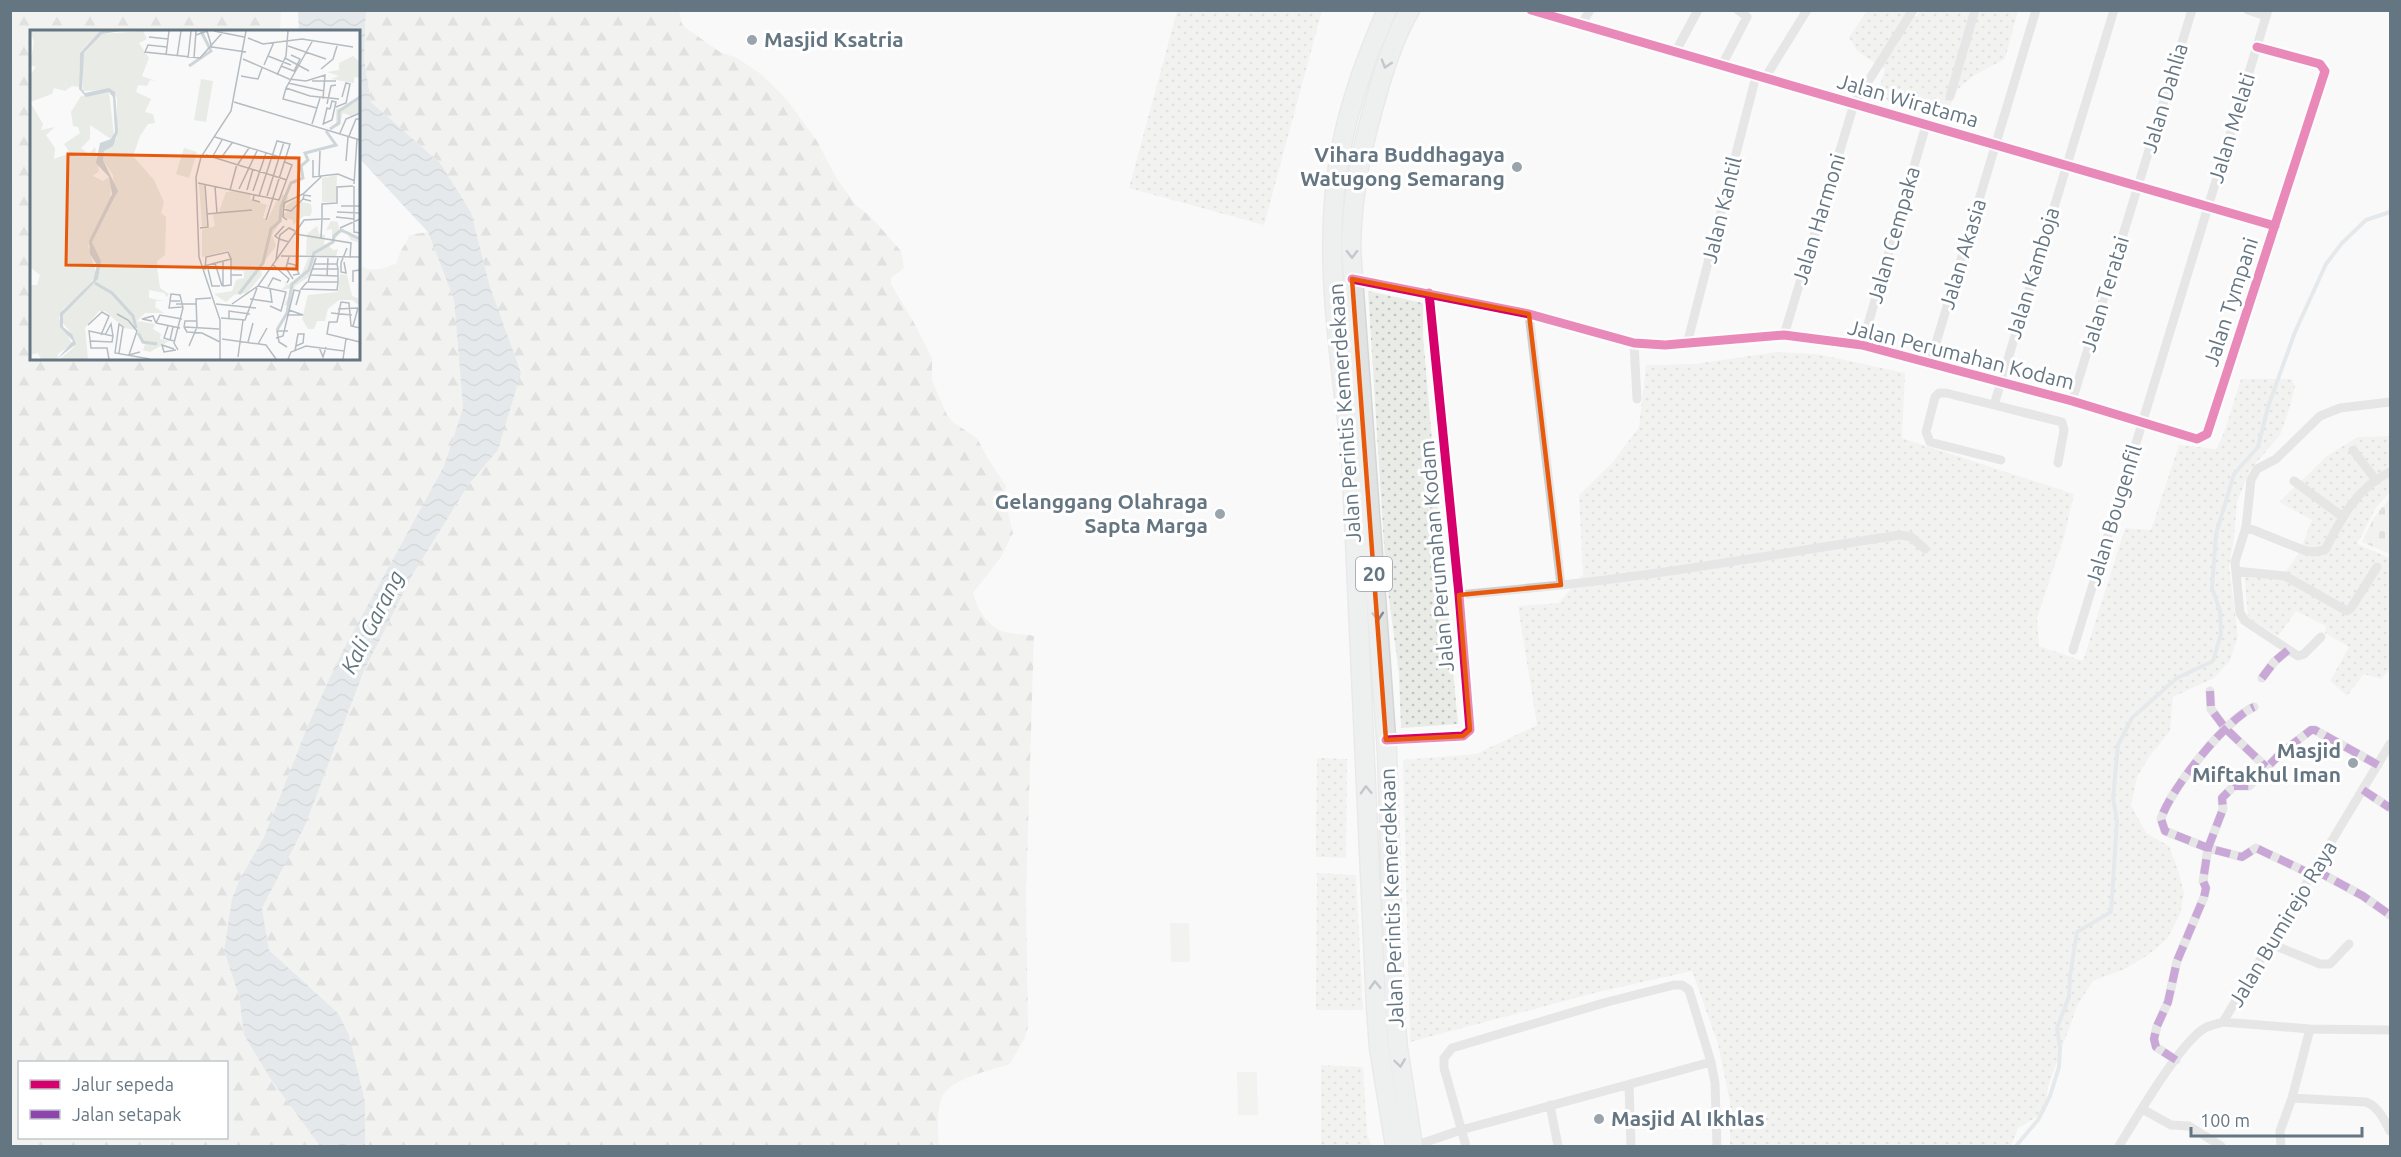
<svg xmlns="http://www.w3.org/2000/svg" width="2401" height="1157" viewBox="0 0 2401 1157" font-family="Ubuntu,sans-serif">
	<defs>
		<pattern id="grass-dots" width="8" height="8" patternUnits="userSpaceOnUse" patternTransform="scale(1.5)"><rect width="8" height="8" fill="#e8ebe6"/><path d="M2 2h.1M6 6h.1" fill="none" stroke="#c0c3c0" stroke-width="1.8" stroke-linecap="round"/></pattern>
		<pattern id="forest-firs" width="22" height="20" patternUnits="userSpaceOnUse" patternTransform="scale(1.5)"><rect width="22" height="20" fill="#e8ebe6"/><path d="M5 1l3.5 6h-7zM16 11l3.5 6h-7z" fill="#c0c3c0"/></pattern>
		<pattern id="cemetery-stones" width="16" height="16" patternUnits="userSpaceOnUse" patternTransform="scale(1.5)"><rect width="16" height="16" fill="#e8ebe6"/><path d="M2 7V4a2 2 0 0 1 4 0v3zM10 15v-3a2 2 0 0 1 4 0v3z" fill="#c0c3c0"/></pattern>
		<pattern id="water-waves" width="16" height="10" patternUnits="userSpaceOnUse" patternTransform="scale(1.5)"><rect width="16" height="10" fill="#ced6d9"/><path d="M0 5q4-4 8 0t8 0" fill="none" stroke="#abb2b5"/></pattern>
	</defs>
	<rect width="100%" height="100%" fill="#f9f9f9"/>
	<!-- grass -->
	<path fill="url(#grass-dots)" d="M1177,11H1322L1264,225L1129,188Z
		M1867,11H1907L1916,16L1921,11H2018L2005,59L1973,76L1958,89L1946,115L1920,114L1888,101L1879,88L1885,69L1857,51L1849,37Z
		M1368,291L1423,303V336L1436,489L1458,724L1401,728L1399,674L1386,576Z
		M1776,352L1817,354L1905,373L1902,438L2074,494L2064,537L2037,618L2039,646L2083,661L2125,528L2151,530L2179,445L2216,449L2224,433L2241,379H2292L2295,387L2290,406L2280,435L2250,470L2237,502L2234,539L2229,566L2238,636L2230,661L2214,678L2173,697L2170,731L2149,757L2137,777L2131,805L2146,833L2169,846L2179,872L2184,894L2180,914L2167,939L2148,955L2125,969L2093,981L2077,1006L2048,1087L2046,1102L2038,1116L2018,1128L2011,1146H1730V1102L1718,1044L1692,971L1598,992L1410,1042L1403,760L1476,754L1537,725L1518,606L1559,603L1583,574L1579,495L1613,462L1639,427L1646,365L1695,364Z
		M2390,436V492L2375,509L2357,544L2390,558V669L2381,679L2364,674L2347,696L2330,681L2349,647L2325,633L2326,626L2296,611L2278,636L2248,618L2244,569L2284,574L2300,551L2312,520L2279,502L2328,455L2358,437Z
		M1317,758L1347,759L1346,858L1316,857Z
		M1317,873L1356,875L1363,1010H1316Z
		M1321,1065L1363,1067L1367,1133L1371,1146H1321Z"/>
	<!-- forest -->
	<path fill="url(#forest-firs)" fill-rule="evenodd" d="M10,11H281L280,31L32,32V358H358L359,265C371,273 384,269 397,263C399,250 406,245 409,235L428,232L454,300L463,409L444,466L342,652L308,725L264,837L241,877L232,898L224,951L239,996L244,1035L320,1146H11ZM20,1062H226V1138H20Z
		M366,11H679L682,24L686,28L720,52L737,58L761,74L788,101L817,141L837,179L856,205L872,218L901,251L904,268L891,278V284L913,321L932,358V380L947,415L954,423L977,438L987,457L1006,486L1004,496L1013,533L1001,557L973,593C978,611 989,630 1010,633C1018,635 1025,634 1034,636L1026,895L1028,1027L1025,1038L1010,1064C991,1070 954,1078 943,1095C936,1108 938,1132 939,1146H365V1102L338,1013L269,950L262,908L305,826L363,673L413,574L469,484L498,450L490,287L471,212L440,163L371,102L364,59Z"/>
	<!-- cemetery -->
	<path fill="url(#cemetery-stones)" d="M2390,498V554L2362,542L2375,516Z"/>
	<!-- pitch -->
	<path fill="#e8ebe6" d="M1170,923H1189L1190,962H1171Z
		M1237,1072H1257L1258,1115H1238Z"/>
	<!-- water -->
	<path fill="url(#water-waves)" d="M298,11H366L364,59L371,102L440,163L471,212L490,287L521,373L498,450L469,484L413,574L363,673L305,826L262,908L269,950L338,1013L349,1035L365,1102V1146H320L270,1078L244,1035L239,996L224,951L232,898L241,877L264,837L308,725L342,652L444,466L463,408L454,300L428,232L359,158L358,32L299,31Z"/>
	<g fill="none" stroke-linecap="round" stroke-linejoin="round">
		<!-- stream -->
		<path stroke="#ced6d9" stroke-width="4" d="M2016,1146L2038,1120L2050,1096L2059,1067L2060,1048L2057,1028L2069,997L2070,976L2077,932L2111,912L2117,821L2113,798L2118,745L2132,718L2177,678L2213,661L2221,634L2220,611L2212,588L2216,534L2234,474L2258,447L2268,407L2295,332L2326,264L2342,243L2366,220L2390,212"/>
		<!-- highway casing -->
		<g stroke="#d5d6d6" stroke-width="21">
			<path id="highway" d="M1387,10C1368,53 1351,98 1342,144C1321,245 1339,351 1351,452L1376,1007L1379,1048L1395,1146
				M1410,10C1395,35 1386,63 1378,91C1362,145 1352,192 1351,249L1387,751L1395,1013L1398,1048L1413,1146"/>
		</g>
		<!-- street -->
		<path stroke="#cecfd0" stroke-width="9" d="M1531,10L2275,226
			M2248,10L2266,16
			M1581,25L1590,10
			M1676,51L1698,10
			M1722,65L1747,17L1738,10
			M1765,78L1807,10
			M1950,96L1975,10
			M1352,279L1529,314L1634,343L1665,345L1784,335L1862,345L2072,401L2197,439L2207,434L2325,71L2320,64L2257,47
			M1784,335L1854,104L1913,10
			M1634,343L1637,399
			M1687,344L1756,76
			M1862,345L1926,125
			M1930,363L2036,10
			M2072,401L2192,10
			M1994,405L2062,422L2064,430L2058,463
			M2353,450L2375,479
			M2001,460L1930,442L1926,432L1935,397L1939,393H1946L1994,405L2114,10
			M2294,481L2343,517
			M2246,527L2306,551L2314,552L2325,550C2341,519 2357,487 2390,472
			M2236,571L2285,576L2347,611L2351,608L2377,567
			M1561,585C1675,573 1787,552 1900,535L1911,537L1925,549
			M1459,595L1561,585L1529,314
			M2321,637L2304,654L2298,656L2245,621L2240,613L2235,562L2246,527L2251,480L2257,469L2276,459L2320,416L2340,408L2390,402
			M2073,650L2268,10
			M2262,678L2274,662L2288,650
			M2210,691L2211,709L2225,728L2266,767
			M1386,740L1463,736L1470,730L1459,595L1429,293
			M2363,790L2390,808
			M2315,870L2363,896L2390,915
			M2313,875L2256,848L2242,857L2208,848L2223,809L2222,798L2234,786H2249L2280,754L2311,730H2315L2378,765
			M2271,944L2320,964H2330L2349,944
			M2223,1022L2310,1029L2390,1030
			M2176,1060L2156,1047L2154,1039L2157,1026L2168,1002L2177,961L2204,897L2206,888L2203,881L2208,848L2165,831L2161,819C2169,791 2227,718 2254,707
			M1629,1084L1631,1146
			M2292,1098L2366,1102C2379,1107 2384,1120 2390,1131
			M1550,1105L1558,1146
			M2142,1109L2171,1125L2189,1126L2221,1146
			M1414,1146L1461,1130L1711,1062L1715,1083L1717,1146
			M1466,1146L1444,1068V1058L1452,1048L1607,1002L1674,985H1682L1689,990L1711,1062
			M2119,1146C2135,1120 2181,1041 2205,1028C2210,1025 2217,1024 2223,1022L2390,744
			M2281,1146L2280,1131L2292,1098L2310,1029"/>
		<!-- highway -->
		<use href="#highway" stroke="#e1e2e2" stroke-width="18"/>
		<!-- quiet -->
		<path stroke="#8e44ad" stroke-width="8" stroke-dasharray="15 8" stroke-linecap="butt" d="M2262,678L2274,662L2288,650
			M2210,691L2211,709L2225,728L2266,767
			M2363,790L2390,808
			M2315,870L2363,896L2390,915
			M2313,875L2256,848L2242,857L2208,848L2223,809L2222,798L2234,786H2249L2280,754L2311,730H2315L2378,765
			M2176,1060L2156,1047L2154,1039L2157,1026L2168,1002L2177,961L2204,897L2206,888L2203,881L2208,848L2165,831L2161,819C2169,791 2227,718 2254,707"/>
		<!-- cycleway casing -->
		<g stroke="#fff" stroke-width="13">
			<path id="cycleway" d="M1531,10L2275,226
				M1352,279L1529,314L1634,343L1665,345L1784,335L1862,345L2072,401L2197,439L2207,434L2325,71L2320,64L2257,47
				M1386,740L1463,736L1470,730L1459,595L1429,293"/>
		</g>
		<!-- cycleway -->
		<use href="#cycleway" stroke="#d6006c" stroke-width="9"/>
	</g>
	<!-- one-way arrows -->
	<defs><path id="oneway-chevron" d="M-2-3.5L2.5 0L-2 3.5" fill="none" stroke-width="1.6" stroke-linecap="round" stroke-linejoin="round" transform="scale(1.5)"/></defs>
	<g stroke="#7e8c96">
		<use href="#oneway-chevron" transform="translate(1386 64) rotate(107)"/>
		<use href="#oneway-chevron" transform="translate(1352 254) rotate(89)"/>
		<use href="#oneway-chevron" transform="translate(1378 616) rotate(86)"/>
		<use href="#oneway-chevron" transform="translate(1366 790) rotate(-92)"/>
		<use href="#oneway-chevron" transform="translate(1375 985) rotate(-92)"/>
		<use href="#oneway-chevron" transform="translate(1400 1063) rotate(82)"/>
	</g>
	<!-- marked area -->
	<path d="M0 0H2401V1157H0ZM1352,279L1529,314L1561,585L1459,595L1470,730L1463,736L1386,740Z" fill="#f9f9f9" fill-opacity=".55" fill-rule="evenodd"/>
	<path fill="none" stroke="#e8590c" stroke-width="4.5" stroke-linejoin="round" d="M1352,279L1529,314L1561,585L1459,595L1470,730L1463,736L1386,740Z"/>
	<!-- markers -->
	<g fill="#99a4ac" stroke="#fff" stroke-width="2">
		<circle cx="752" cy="40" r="6"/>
		<circle cx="1517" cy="167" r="6"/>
		<circle cx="1220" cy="514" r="6"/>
		<circle cx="2353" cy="763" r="6"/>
		<circle cx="1599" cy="1119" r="6"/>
	</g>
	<g text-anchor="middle" stroke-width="6" stroke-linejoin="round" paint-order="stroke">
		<!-- shield labels -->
		<rect fill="#fff" stroke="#939fa8" stroke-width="1.5" x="1356" y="557" width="36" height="34" rx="4.5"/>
		<g font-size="20" font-weight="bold" fill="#657683">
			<text x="1374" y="581">20</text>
		</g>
		<!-- poi labels -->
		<g font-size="21" font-weight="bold" fill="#657683" stroke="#fff" text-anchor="end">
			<text x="764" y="47" text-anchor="start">Masjid Ksatria</text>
			<text x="1505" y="162">Vihara Buddhagaya<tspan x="1505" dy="24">Watugong Semarang</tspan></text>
			<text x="1208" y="509">Gelanggang Olahraga<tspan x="1208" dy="24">Sapta Marga</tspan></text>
			<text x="2341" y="758">Masjid<tspan x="2341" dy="24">Miftakhul Iman</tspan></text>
			<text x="1611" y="1126" text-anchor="start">Masjid Al Ikhlas</text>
		</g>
		<!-- street labels -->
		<g font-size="21" fill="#657683" stroke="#fff">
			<text transform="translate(2165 98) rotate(-73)" y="7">Jalan Dahlia</text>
			<text transform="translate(1908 101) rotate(16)" y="7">Jalan Wiratama</text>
			<text transform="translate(2232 128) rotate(-73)" y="7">Jalan Melati</text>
			<text transform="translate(1722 210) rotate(-76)" y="7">Jalan Kantil</text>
			<text transform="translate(1819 219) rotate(-73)" y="7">Jalan Harmoni</text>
			<text transform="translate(1894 235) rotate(-74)" y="7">Jalan Cempaka</text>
			<text transform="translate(1963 254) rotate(-73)" y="7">Jalan Akasia</text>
			<text transform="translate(2033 273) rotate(-73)" y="7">Jalan Kamboja</text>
			<text transform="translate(2105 294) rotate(-73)" y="7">Jalan Teratai</text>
			<text transform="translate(2231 302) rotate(-72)" y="7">Jalan Tympani</text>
			<text transform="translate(1961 355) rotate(14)" y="7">Jalan Perumahan Kodam</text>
			<text transform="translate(1345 413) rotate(-94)" y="7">Jalan Perintis Kemerdekaan</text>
			<text transform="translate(2114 515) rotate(-73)" y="7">Jalan Bougenfil</text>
			<text transform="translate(1437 556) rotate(-95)" y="7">Jalan Perumahan Kodam</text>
			<text transform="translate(1392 898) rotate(-92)" y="7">Jalan Perintis Kemerdekaan</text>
			<text transform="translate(2283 924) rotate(-59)" y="7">Jalan Bumirejo Raya</text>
		</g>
		<!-- water labels -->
		<g font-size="22" font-style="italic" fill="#60757c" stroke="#fff">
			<text transform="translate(372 622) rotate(-63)" y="8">Kali Garang</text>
		</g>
	</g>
	<!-- overview -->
	<g transform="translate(30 30)">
		<rect width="330" height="330" fill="#f9f9f9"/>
		<path d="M171,49L183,51L176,92L164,90ZM154,118L167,122L159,148L146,144ZM307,145L306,172H292V148ZM169,154L174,156L177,196H172ZM208,161L221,163L220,169L237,175L233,187L237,191L247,170L253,164L258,167L251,191L242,205L246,216L230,237L232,245L217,263L204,265L196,272L184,264L202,261L206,250L214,248V241H203L199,220L172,227V200L185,196L183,185L189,182L196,162ZM264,170L281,174L282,181L280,186H274L263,195V190L253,187V183H257L256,176ZM278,228H285L280,246L265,256L259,276L254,275L263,258L251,260L256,255L253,251L258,255L271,246ZM310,244L317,245L322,266L330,269V276L322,270H309L298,279L295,291H287L284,299H278L272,289L278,265L308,262Z" fill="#e8ebe6"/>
		<path d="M0,1H70L50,22L49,57L42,56L35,61L24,58L22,64L0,72V45L6,37L0,35L4,12ZM113,1L117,9L109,13L119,28L112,46L128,52L120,50L117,56L108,55L106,62L121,69L115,82L123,84L125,93L118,94L110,106L103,126L124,150L134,172L131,183L136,187L135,225L127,231V237L130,258L139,264L137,267L134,263L119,260V268L134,271H126L125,277L134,283H115L107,291L125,294L123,299L131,304L130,309L139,311L120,322L113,320L115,314L107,300L94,298L75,281H69L55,298L58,329H30L44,317L42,304L32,292L33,285L68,249L71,231L62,212L85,168L83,145L73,130L74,121L87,108V68L83,60L53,61L52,26L72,4ZM323,26L330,32V48L324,47V53L301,49L309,46L297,42L309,40V33ZM79,62L84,106L81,109L60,95V109L51,118L59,124L65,117L69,141L63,146L73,151L79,147L81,154L80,170L58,216L66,242L60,256L33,279L29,288L42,314L28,324L27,329H11L8,323L0,325V255H7L10,245L0,237V72L13,94L11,100L25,97L16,105L25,118L24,129L40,123L34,114L50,103L48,97L43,96L41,82L51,66ZM330,67V82L321,86L313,83L309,96L301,98L306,94V79L323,74ZM301,191L308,192L309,200L320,202L330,213L321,210L316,202L310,203L299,216L303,220L308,219L306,226L276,225L277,204L287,196L289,204L295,205L294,215L302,211V199L296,200Z" fill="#e8ebe6"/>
		<path d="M70,1H91L72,4L54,23L52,59L55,63L79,58L85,62L88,102L83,116L74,121L73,130L88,161L62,212L71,231L68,249L33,285V297L42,304L46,314L27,329L43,311L30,297V283L63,251L67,235L60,224L59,211L82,164L79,147L66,133L70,113L81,109L85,102L83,67L79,62L56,67L49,59L50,23Z" fill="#ced6d9"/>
		<path fill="none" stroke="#ced6d9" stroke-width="3" d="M159,36L181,21L171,1M300,99L309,93V81L330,67M65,253L82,263L103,286L106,298M209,264L233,233L241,199L250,191L251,177L261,153L273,148L271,136L278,130L275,123L306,115L296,101M247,300L257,283L262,254L279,240L284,223L303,212L304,206L311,200L330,209M108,303L113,312L127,314"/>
		<path fill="none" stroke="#b5bdc3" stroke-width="1.5" d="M184,1L214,7M166,5L177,1L182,18M119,7L138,9M218,8L233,14L272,9L323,17M283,10L256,58L280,66L309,69M258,16L296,29M137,17L118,15L115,22L170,28L193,2M182,17L216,22M136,25L139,1M238,26L261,35M147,27L151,1M158,28L161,1M164,28L166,1M255,28L279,41M213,29L259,49L276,51L295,45L293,69M234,35L244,12M251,36L264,41L270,29L261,25M291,39L303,29L307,16M247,45L256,26L258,1M211,46L228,49L232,38M282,51H306M258,53L294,61M256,58L253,69L287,78M204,72L330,110M297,74L301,56L306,55M306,77L316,73L320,54L316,53L312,67M282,94L290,68M293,94L302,90L306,72L302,71L300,79M293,95L297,78L300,79M310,103L316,89L330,83M319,106L326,89H330M185,107L256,129M176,125L257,150M183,126L192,110M191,128L202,113M283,130V147L308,144L325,151M316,131L318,107M208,134L219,118M289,146L290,121M168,153L249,170L262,135L255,132M324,154L327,109M324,156V202L330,203M209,159L227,121M200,160L207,134M217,160L223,139M223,161L236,123M237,166L254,112M281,171L273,169L274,165L281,166M230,172L223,170L224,165L229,166L247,111L260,114L236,190M311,176H330M253,179L261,181L273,169M307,182L330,183M187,183L222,180M177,184L187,183L185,157M306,187L324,189M257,190L253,187L254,173L273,164L292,146M170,198L178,197L175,155M310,198L330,189M265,204L321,213L320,228M291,208L292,189H300M259,212L249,209L250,205L259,198L265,201M251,226L330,227M259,227L256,238L263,249M286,228L278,252H308V246M246,230L249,209L245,206L254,196M193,231V256L201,255V245M314,232L316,243L311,242V233L317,218M185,233L192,256M257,233L265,235L269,244L263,245M242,234L259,249L257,253M284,234H307L308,228M174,236L201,229V245H212M178,239L182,256H190M283,239H308L307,234M175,240L176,227L198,222L201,229M281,245L308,246V239M297,246L298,228M277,252L271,259L307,260L308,252M323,252V241L330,240M228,256L256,262L251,281L240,276M238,257L243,248L251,251M220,269L242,272L240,258M140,272L139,278L152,277M146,274H166M186,274L226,278M202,274L228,256L274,190L292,189V174L307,173V157L323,156M308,279L328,278M301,283L322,285M87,284L98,290L107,301L99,325L110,322M257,285H273L259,280M191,288L215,290L227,258M199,288V281L220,284M122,291L112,289L123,286L126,293M126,293L130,285L152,289M126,293L150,298M58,295L72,282L79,286L71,305M138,296L134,308L140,310M323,296L328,278M143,297L140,310L145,311M154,297L157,302L172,303L190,312M154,297L155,291H167M155,297L189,299M330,298L321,296L319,273L311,272L307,292H299L297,304L330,312M75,305L81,294L83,306M246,308L253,306L264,260L270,261L266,275M192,309L236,315L246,329M61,311L82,312L83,306L59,301L61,318H77L79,329M218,312L223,293M228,314L237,298M159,316L167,297L166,269L181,268M257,317L249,312L247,301H258M289,317L293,327L296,317M144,319L132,315L134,322L146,320M148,320L144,313L153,278L150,265L141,264L140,271H150M265,321L268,304H274L273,313L266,316M89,323L93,297L89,294L85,323L120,329M208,327L213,290M190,329V290L169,227L166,147L171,127L201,81L216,1M258,329L261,322L276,316L314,321M313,329L316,309"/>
		<path fill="#e8590c" fill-opacity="0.15" stroke="#e8590c" stroke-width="3" d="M38,124L269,128L267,239L36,235Z"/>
		<rect width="330" height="330" fill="none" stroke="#657683" stroke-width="3"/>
	</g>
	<!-- border -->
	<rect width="2401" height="1157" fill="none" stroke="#657683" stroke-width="24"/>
	<!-- legend -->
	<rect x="18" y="1061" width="210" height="78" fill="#ffffff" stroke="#c1c8cd" stroke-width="1.5"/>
	<rect x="30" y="1080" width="30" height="9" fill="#d6006c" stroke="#c1c8cd" stroke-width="1.5"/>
	<text x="72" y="1091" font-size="18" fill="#657683">Jalur sepeda</text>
	<rect x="30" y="1110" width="30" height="9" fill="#8e44ad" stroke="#c1c8cd" stroke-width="1.5"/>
	<text x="72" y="1121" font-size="18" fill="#657683">Jalan setapak</text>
	<!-- scale -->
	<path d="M2191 1127v9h171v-9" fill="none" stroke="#657683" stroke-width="3"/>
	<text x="2200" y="1127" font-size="18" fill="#657683" stroke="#ffffff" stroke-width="4.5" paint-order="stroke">100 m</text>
</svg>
